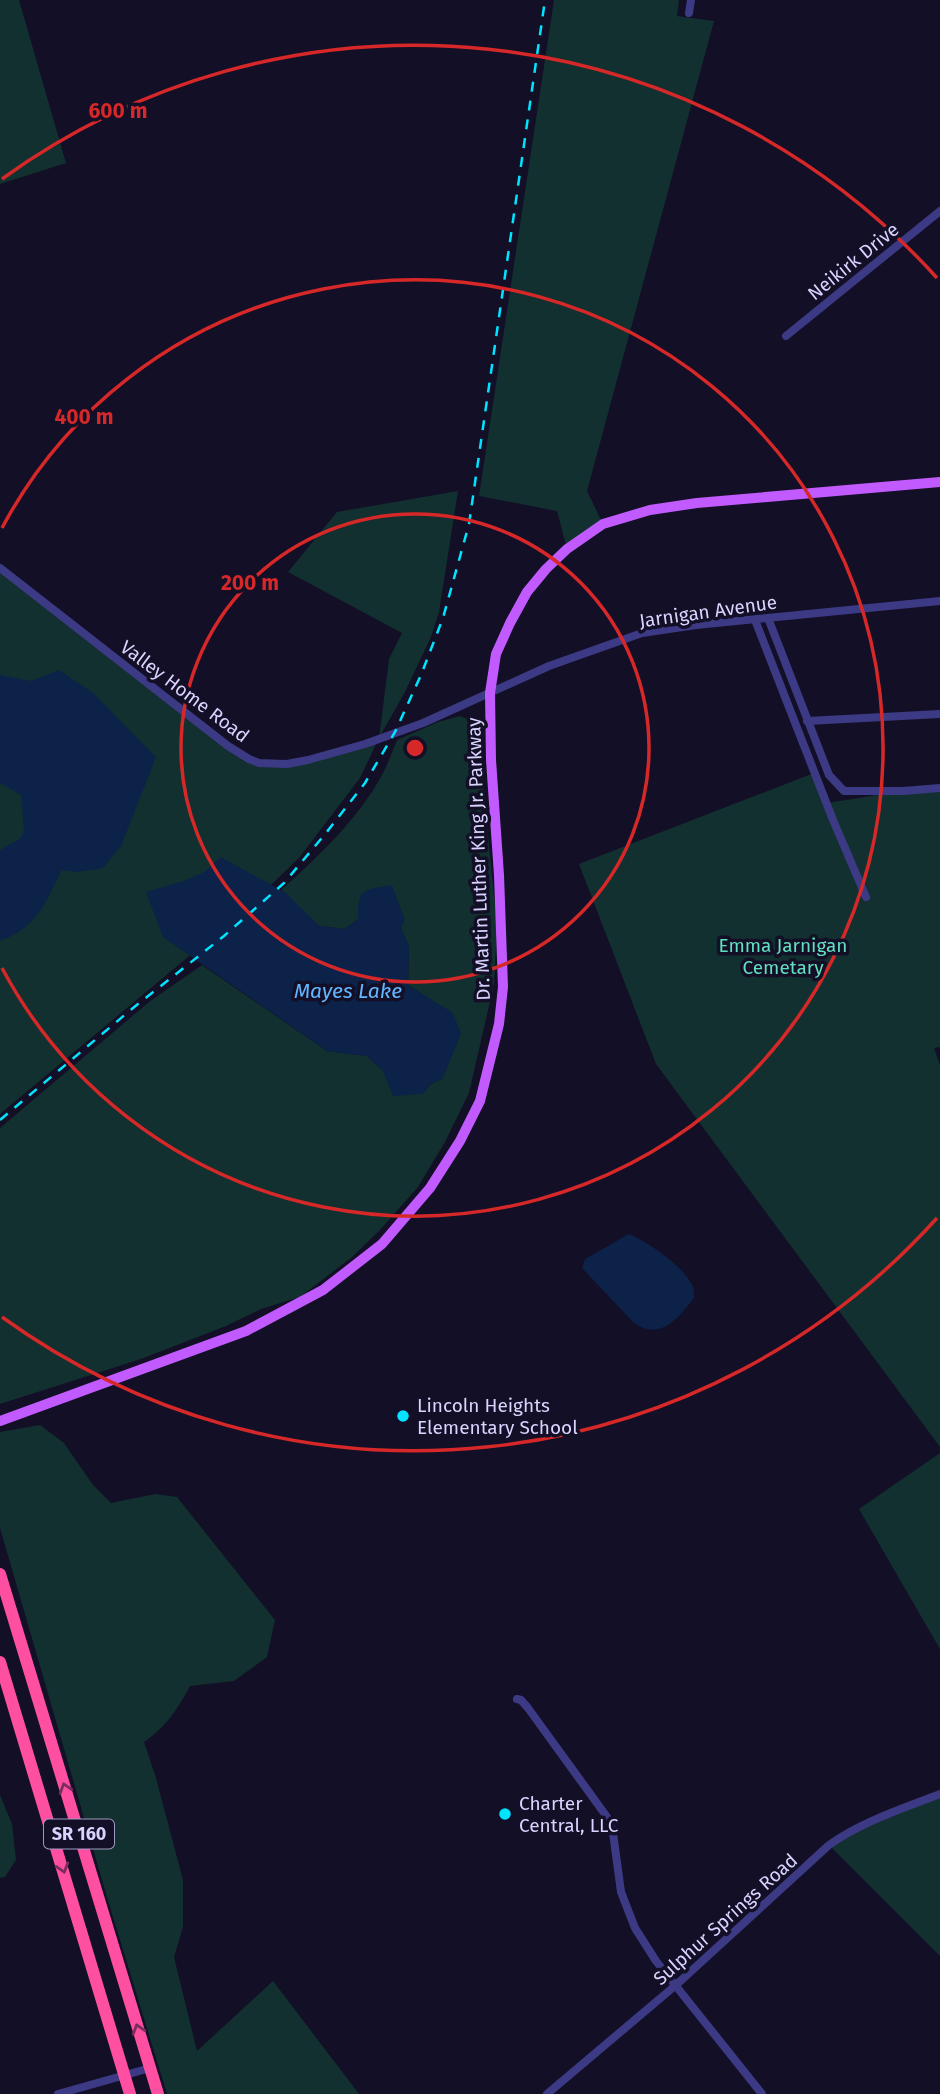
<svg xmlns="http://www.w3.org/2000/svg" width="940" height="2094" viewBox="0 0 940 2094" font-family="'Fira Sans',sans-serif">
	<rect width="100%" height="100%" fill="#130f26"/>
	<!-- green -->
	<path fill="#12302f" d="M0,0H19L66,163L0,184Z
		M554,0H679L677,16L714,21L587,491L603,524L567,549L557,511L479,496Z
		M458,491L439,612L431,637L405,692L379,738L360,778L299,858L249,906L0,1114V568L249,759L287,764L379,738L389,659L402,633L288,572L337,512Z
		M460,716L472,721L480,755L497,926L494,984L469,1093L445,1142L418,1187L380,1230L352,1257L300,1297L261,1309L226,1326L141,1359L0,1404V1128L149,1002L202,965L327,1051L367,1056L383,1071L422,1094L431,1084L443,1078L452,1013L408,985L409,947L401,928L358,906V919L345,929L319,926L281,890C318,857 358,819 382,775C388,764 392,752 397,740L438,722Z
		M814,773L827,803L903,791L940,788V1047L934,1048L940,1065V1447L656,1064L579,864Z
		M40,1425L64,1443L93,1485L111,1503L155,1494L177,1497L275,1620L267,1657L234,1681L190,1686C177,1710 166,1727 144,1742L156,1778L183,1880V1927L174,1957L197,2051L273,1981L359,2094H167L109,1904L0,1528V1432Z
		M940,1453V1649L859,1509Z
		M940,1794V1956L829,1845L848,1832Z
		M0,1795L12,1824L16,1860L5,1877L0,1878Z"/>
	<!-- water -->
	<path fill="#0c2248" d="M59,670L92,692L156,757L121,846L103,868L77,872L62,870C45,903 38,927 0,941V850L21,838L24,829L21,795L0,783V675L31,681Z
		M221,857L286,893L319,926L345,929L358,919V906L361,894L370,889L392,885L405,920L401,928L409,947L408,985L453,1013L461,1034L443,1078L431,1084L422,1094L393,1096L383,1071L367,1056L327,1051L163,937L146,892L184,881L204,872Z
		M629,1234C648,1242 685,1267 693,1287C694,1290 694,1294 694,1298C678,1319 658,1343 632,1321L582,1268L585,1259Z"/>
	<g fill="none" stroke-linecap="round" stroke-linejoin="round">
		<!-- minor -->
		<path stroke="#3d3a85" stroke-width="8" d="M689,13L691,0
			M786,336L940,211
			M0,568L228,746L249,759L259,763L287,764L308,760L365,744L423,723L549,666L642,633L696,625L940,601
			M768,618L829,775L844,791H903L940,788
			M755,620L833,820L866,897
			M807,721L940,714
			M517,1699L521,1700L528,1708L607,1817L613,1833L621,1892L635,1928L656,1961L762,2094
			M58,2094L150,2068
			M547,2094L676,1985L829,1845C863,1821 902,1809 940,1794"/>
		<!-- major -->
		<path stroke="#c25bff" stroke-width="10" d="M0,1421L246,1331L323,1290L382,1244L430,1188L460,1141L480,1101L499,1024L503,987L499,875L491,760L490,693L496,654L510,623L527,592L546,569L567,549L603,524L650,510L697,503L940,482"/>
		<!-- highway -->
		<path stroke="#ff4fa3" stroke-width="12" d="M0,1574L158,2094
			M0,1662L130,2094"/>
		<!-- rail -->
		<path stroke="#00e5ff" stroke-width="2.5" stroke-dasharray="10 9" stroke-linecap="butt" d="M0,1120L133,1008L224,936L284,883L326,833L365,783L395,732L421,675L443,618L469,524L545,0"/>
	</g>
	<!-- one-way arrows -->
	<defs><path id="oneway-chevron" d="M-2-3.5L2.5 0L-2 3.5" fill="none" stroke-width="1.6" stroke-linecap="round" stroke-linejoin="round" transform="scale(1.75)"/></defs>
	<g stroke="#7d2c5e">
		<use href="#oneway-chevron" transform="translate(65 1788) rotate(-107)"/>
		<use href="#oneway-chevron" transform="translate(63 1868) rotate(73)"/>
		<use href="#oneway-chevron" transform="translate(138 2029) rotate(-107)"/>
	</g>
	<!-- distance rings -->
	<g fill="none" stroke="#d62828" stroke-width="3.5">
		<circle cx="415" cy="748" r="234"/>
		<path d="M2 528A468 468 0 1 1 2 968"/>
		<path d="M937 1218A703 703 0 0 1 2 1317M2 179A703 703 0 0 1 937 278"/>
	</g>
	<!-- markers -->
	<g fill="#00e5ff" stroke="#130f26" stroke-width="2.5">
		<circle cx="403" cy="1416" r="7"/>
		<circle cx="505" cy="1814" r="7"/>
	</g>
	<g text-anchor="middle" stroke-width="7" stroke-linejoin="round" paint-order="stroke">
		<!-- shield labels -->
		<rect fill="#130f26" stroke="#9e99be" stroke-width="2" x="44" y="1819.5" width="70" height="29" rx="5"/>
		<g font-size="18" font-weight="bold" fill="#d9d4ff">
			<text x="79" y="1840">SR 160</text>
		</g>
		<!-- street labels -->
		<g font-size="19" fill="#d9d4ff" stroke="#130f26">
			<text transform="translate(853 261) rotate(-39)" y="7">Neikirk Drive</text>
			<text transform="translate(708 611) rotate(-8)" y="7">Jarnigan Avenue</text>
			<text transform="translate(185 691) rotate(37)" y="7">Valley Home Road</text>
			<text transform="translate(478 859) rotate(-92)" y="7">Dr. Martin Luther King Jr. Parkway</text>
			<text transform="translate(725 1919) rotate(-42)" y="7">Sulphur Springs Road</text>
		</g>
		<!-- park labels -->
		<g font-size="19" fill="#5fe0c0" stroke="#130f26">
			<text x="783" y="952">Emma Jarnigan<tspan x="783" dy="22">Cemetary</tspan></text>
		</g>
		<!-- poi labels -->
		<g font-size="19" fill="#d9d4ff" stroke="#130f26" text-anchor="start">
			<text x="417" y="1412">Lincoln Heights<tspan x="417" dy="22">Elementary School</tspan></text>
			<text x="519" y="1810">Charter<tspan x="519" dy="22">Central, LLC</tspan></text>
		</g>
		<!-- water labels -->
		<g font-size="21" font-style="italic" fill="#62b6ff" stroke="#130f26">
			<text x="348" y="998">Mayes Lake</text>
		</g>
	</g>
	<circle cx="415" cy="748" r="10" fill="#d62828" stroke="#130f26" stroke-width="3.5"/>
	<g font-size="21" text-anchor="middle" font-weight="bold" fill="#d62828" stroke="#130f26" stroke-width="7" stroke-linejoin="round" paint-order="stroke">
		<text x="118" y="118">600 m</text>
		<text x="84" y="424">400 m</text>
		<text x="250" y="590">200 m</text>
	</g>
</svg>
